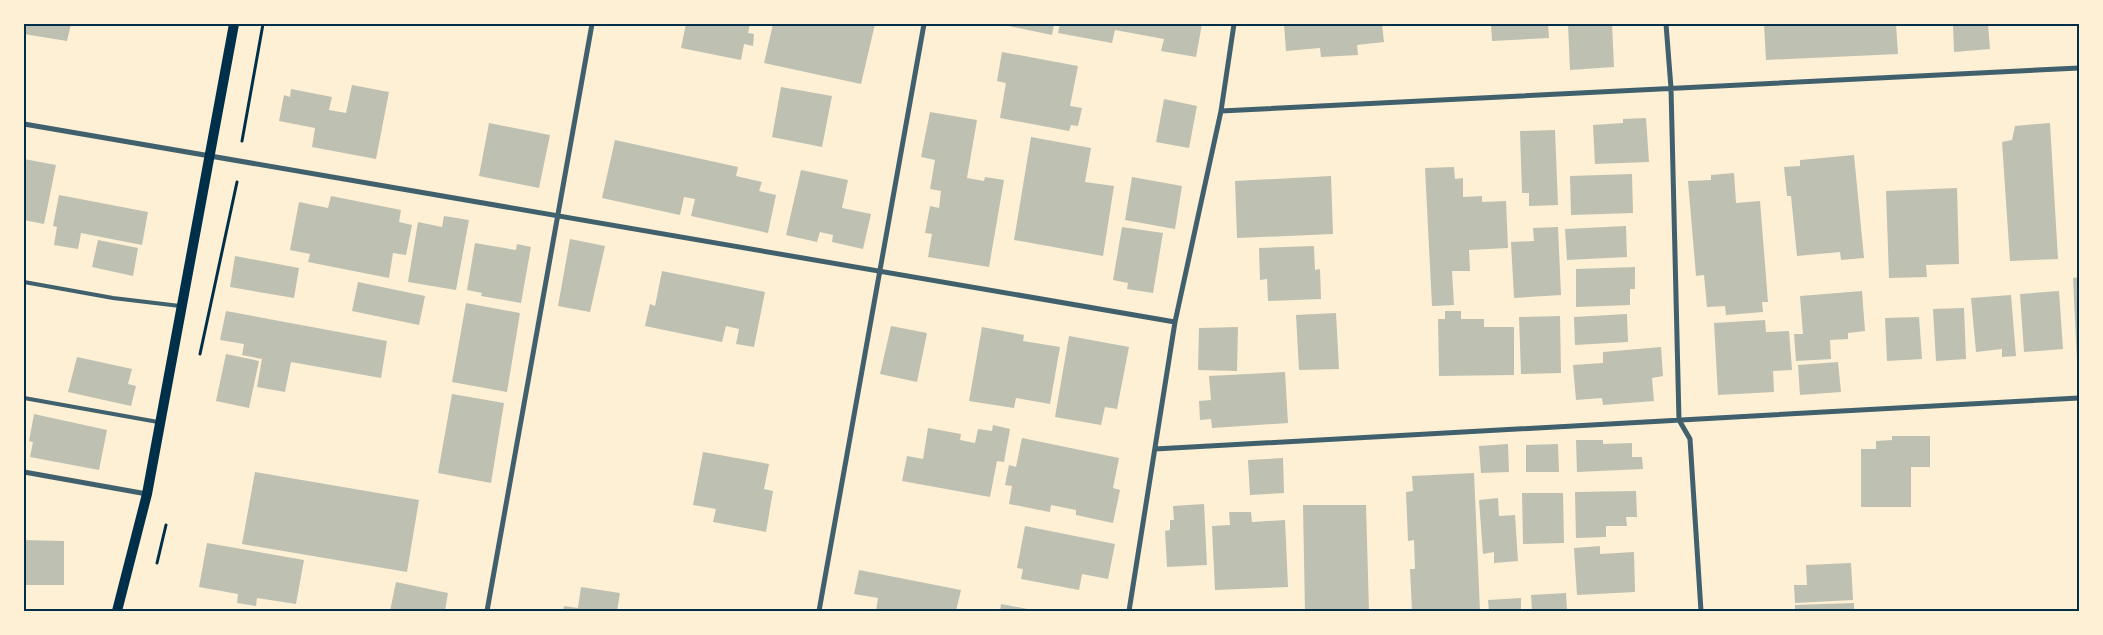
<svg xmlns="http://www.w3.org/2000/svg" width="2103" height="635" viewBox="0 0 2103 635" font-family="Raleway,sans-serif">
	<rect width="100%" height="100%" fill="#fdf0d5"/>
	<!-- building -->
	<path fill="#bec0b2" d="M24,24H71L67,41L24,34Z
		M686,24H750L748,33L754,34L753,46L744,44L741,60L681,48Z
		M773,24H875L861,84L764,63Z
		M999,24H1054L1052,35Z
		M1060,24H1202L1196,57L1161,51L1164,39L1115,30L1112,43L1058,33Z
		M1284,24H1382L1384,42L1357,45L1358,55L1321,57L1320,48L1286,51Z
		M1491,24H1548L1549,38L1492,41Z
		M1568,24H1612L1614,67L1570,70Z
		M1764,24H1896L1898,54L1766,60Z
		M1953,24H1988L1990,49L1954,52Z
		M1002,52L1078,66L1070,106L1082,108L1078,126L1071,125L1069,131L1000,118L1006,83L997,81Z
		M352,85L389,92L376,159L312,147L315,128L279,121L284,95L290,97L291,89L332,97L329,110L346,113Z
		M781,87L832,96L822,147L772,137Z
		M1164,99L1197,106L1189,148L1156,142Z
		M930,112L977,120L967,178L984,181L985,177L1004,180L989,267L928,257L932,234L925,233L930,206L939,208L941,191L930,189L935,160L921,157Z
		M1646,118L1649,162L1595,164L1593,125L1623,123V119Z
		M489,123L550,135L539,188L479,176Z
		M2050,123L2058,259L2010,261L2002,142L2012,140L2015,126Z
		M1555,130L1558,205L1529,206V193H1522L1520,131Z
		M1031,137L1091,148L1085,182L1114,186L1103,256L1014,240Z
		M615,140L738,167L736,176L762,182L759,191L776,195L768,233L691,216L695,199L684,197L680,215L602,198Z
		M1854,155L1864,258L1841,260L1840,252L1797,256L1791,196H1787L1784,167L1800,166V160Z
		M24,159L56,165L44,224L24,220Z
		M1454,167L1455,179L1463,178V197L1482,196V202L1506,201L1508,248L1469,250L1470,271H1452L1454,305L1432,306L1425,168Z
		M801,170L848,180L842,208L871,214L863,249L832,242L833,235L820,232L817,242L786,235Z
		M1734,173L1736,203L1760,201L1768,302H1762L1763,312L1726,315L1725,306L1707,307L1704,275L1696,276L1688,181L1711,180V175Z
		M1632,174L1633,213L1571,215L1570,176Z
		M1331,176L1333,234L1237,238L1235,181Z
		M1132,177L1182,186L1175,229L1125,220Z
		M1957,188L1959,264L1926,265L1927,277L1889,278L1886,191Z
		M59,195L148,212L142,245L81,233L78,249L54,245L57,227L53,226Z
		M331,196L401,210L399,222L412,225L406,255L393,253L389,278L308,262L310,254L290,250L299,202L328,208Z
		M444,216L469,220L456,290L408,282L418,222L442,227Z
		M1626,226L1627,257L1567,260L1565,229Z
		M1122,227L1163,233L1153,293L1127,289L1128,283L1113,280Z
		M1558,227L1561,295L1514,298L1511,242L1534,241L1533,228Z
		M570,239L605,246L590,312L558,306Z
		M98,240L138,248L133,276L92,267Z
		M475,243L516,250L517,244L531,247L521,303L481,296L482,293L467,290Z
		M1314,246L1315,270L1320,269L1321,299L1268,301L1267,279L1260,280L1259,248Z
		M235,256L299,268L294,298L230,287Z
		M1635,267V289H1630V305L1576,307V269Z
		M662,271L765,292L754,347L736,344L739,329L726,326L722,342L645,326L650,304L655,306Z
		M2079,277V361H2077L2073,278Z
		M358,282L425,296L419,325L352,311Z
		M1862,291L1865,331L1848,333V339L1830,340L1831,359L1796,361L1794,334H1803L1800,296Z
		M2059,291L2063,349L2024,352L2020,294Z
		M2011,295L2016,356L2002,357V349L1976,352L1971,298Z
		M466,303L520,313L507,392L452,382Z
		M1964,308L1966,359L1936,361L1933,309Z
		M226,311L387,341L381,378L291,362L285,392L257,387L262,359L242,355L244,344L220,340Z
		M1445,311H1461V319H1484V327H1514V375L1439,376L1438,319H1445Z
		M1336,313L1339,369L1299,370L1296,315Z
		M1627,314L1628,342L1575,345L1574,317Z
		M1560,316L1561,373L1521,374L1519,317Z
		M1919,317L1922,359L1887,361L1885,318Z
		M1765,320L1766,332L1789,331L1792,370L1773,371L1774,392L1718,395L1714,323Z
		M891,326L927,333L917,382L880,374Z
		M982,327L1024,335L1023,341L1060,347L1050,404L1016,398L1014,408L969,401Z
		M1238,327L1237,371L1198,370L1199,328Z
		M1069,336L1129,347L1117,409L1105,407L1101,425L1055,417Z
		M1661,347L1663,376L1652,378L1654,401L1603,405L1602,398L1576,400L1573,365L1603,363V352Z
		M226,354L259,361L249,408L216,401Z
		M77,357L132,369L128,384L136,386L131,406L68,392Z
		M1838,362L1841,392L1800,395L1798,365Z
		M1285,372L1288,423L1212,428L1211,419L1200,420L1199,401L1211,400L1209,376Z
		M452,394L504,403L491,483L438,473Z
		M34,414L107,430L99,470L30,457L33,442L29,441Z
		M993,425L1010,429L1004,462L997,461L990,497L902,481L907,456L923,459L928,428L961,434L960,440L975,443L978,429L992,431Z
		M1892,436H1930V467H1911V507H1861V449H1876V441L1892,440Z
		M1022,438L1119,458L1113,488L1120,490L1113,523L1076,515V510L1051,505L1050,512L1009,504L1012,486L1005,485L1009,465L1016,467Z
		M1576,440H1603V444L1632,443V457H1642L1643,469L1577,472Z
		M1508,444L1509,472L1481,473L1479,446Z
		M1558,444L1559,472H1526V445Z
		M703,452L769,464L764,489L773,491L766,532L713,522L716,509L693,505Z
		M1283,458L1284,493L1250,495L1248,460Z
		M255,472L419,500L407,572L242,544Z
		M1474,473L1480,611H1412L1410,569H1415L1414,540L1408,541L1406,492L1413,491L1412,476Z
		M1636,491L1637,517H1626L1627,526H1606V537L1576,538L1575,492Z
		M1522,493H1563L1564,543L1523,544Z
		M1498,498L1499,516L1515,515L1518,561L1494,563V552L1483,554L1479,500Z
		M1204,504L1207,565L1167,567L1165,531L1170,530V520H1174L1173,506Z
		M1303,505H1366L1369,611H1305Z
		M1229,512H1251L1252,522L1285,520L1288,587L1215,590L1212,526L1230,525Z
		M1025,526L1115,544L1108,579L1082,574L1079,590L1021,579L1023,569L1017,568Z
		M24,540L64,541V585H24Z
		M207,543L304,560L296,604L257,598L256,606L237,603L238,594L199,587Z
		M1600,546V554L1634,552L1635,592L1577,595L1574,548Z
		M1851,563L1853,600L1795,603L1794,585H1807L1806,565Z
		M859,570L961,590L956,611H876L878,598L854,594Z
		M396,582L448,593L445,611H390Z
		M581,587L620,593L617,611H563L564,606L578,608Z
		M1566,593L1567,611H1532L1531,595Z
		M1521,598V611H1489L1488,600Z
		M1854,603V611H1795V605Z
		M1001,604L1033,610V611H1000Z"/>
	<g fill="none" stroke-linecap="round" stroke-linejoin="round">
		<!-- path -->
		<path stroke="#003049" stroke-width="3" d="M242,141L263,24
			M200,354L237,182
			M157,563L166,525"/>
		<!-- service -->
		<path stroke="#3f606c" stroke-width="4" d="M24,282L113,298L180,306
			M24,398L158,422"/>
		<!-- minor -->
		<path stroke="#3f606c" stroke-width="5" d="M1666,24L1671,88L1679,420L1690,439L1701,611
			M1221,111L2079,68
			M24,124L1175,322
			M1155,449L2079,398
			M24,472L147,494
			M487,611L592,24
			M819,611L924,24
			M1129,611L1175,322L1221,111L1234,24"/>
		<!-- secondary -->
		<path stroke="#003049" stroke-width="10" d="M117,611L147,494L234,24"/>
	</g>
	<!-- border -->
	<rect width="2103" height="635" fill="none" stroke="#fdf0d5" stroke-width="50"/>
	<rect x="25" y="25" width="2053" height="585" fill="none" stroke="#003049" stroke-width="2"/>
</svg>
